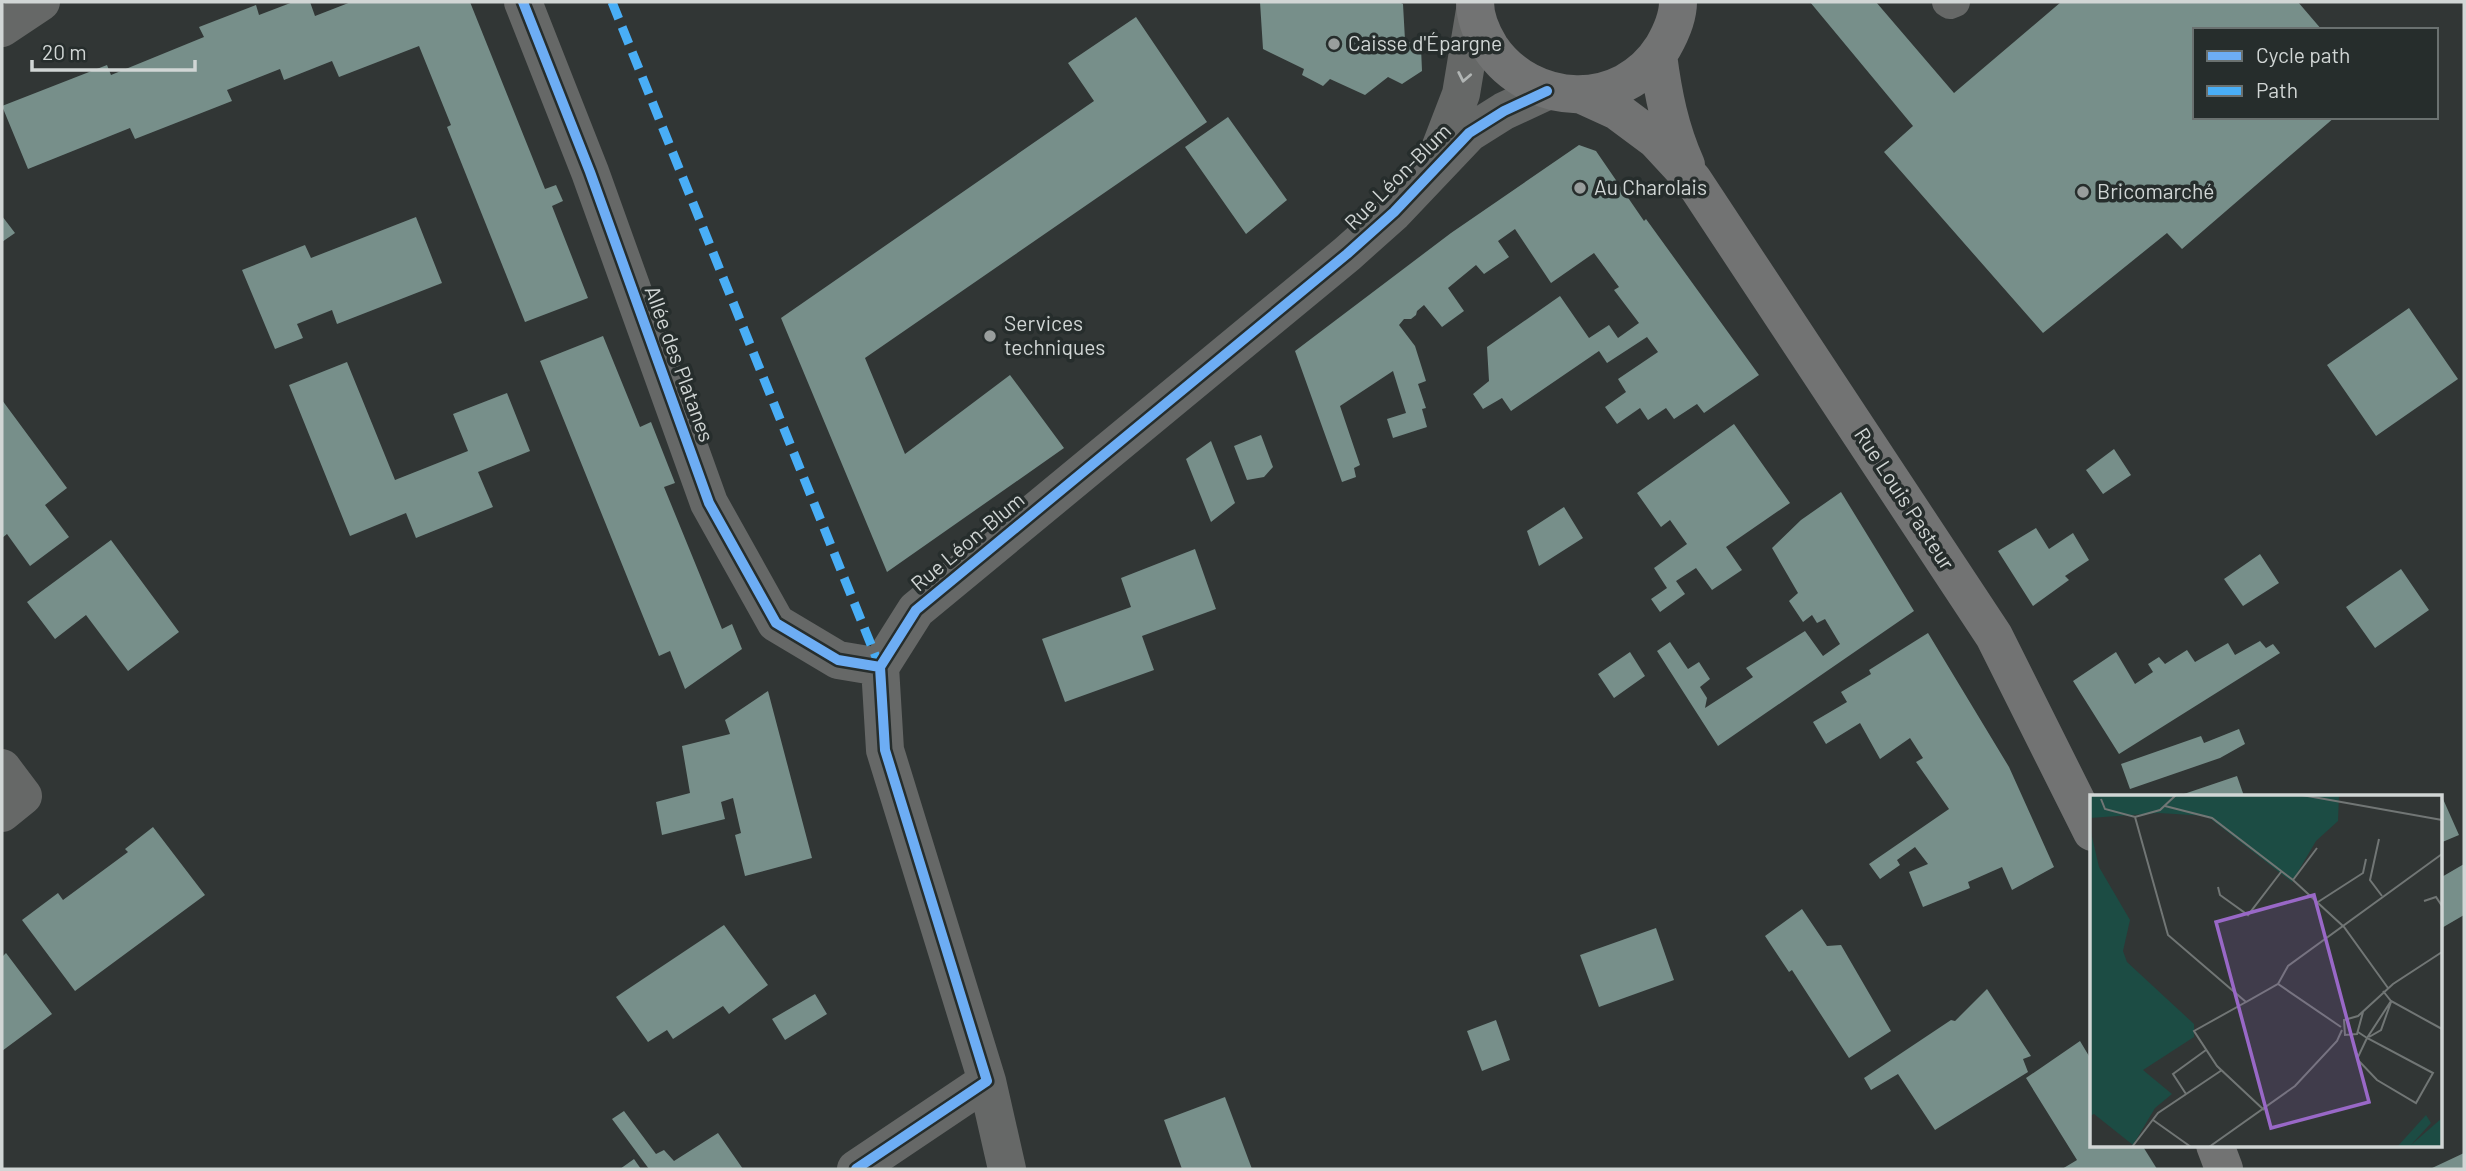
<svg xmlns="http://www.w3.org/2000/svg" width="2466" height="1171" viewBox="0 0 2466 1171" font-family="Barlow,sans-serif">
	<rect width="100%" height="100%" fill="#313635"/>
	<!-- building -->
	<path fill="#778f8a" d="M293,2H310L315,16L351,2H470L545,189L556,185L563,201L552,206L588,298L525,322L447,127L451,125L419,46L339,77L332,61L284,80L280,69L227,90L232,101L135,139L130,128L28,169L2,106L107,65L111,75L204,37L199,27L256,5L259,15Z
		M1260,2H1399L1403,4L1405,40L1421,47L1422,71L1402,84L1388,77L1365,95L1330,79L1323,86L1302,75L1304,69L1263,49Z
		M1810,2H1876L1954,93L2061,2H2298L2322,30H2195V117H2335L2182,249L2167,233L2043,333L1884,152L1913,126Z
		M1136,17L1207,122L865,358L905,454L1010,375L1064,448L887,572L781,318L1094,101L1068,63Z
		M1228,117L1287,200L1246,234L1185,147Z
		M1579,145L1596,151L1644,221L1646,219L1759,375L1704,413L1697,404L1674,419L1666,408L1648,420L1640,408L1617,424L1605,407L1626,392L1618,379L1658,352L1647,337L1607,363L1599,351L1511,411L1502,398L1483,409L1473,394L1489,381L1487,347L1560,296L1589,338L1609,325L1618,338L1639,323L1614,290L1619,287L1594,253L1551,283L1515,229L1498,241L1509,257L1484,274L1476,265L1448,288L1464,311L1442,327L1424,305L1417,311L1416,315L1411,319H1404L1399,325L1415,346L1426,381L1418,384L1426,408L1422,409L1427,427L1393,438L1387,419L1406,413L1393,371L1340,406L1360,465L1354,468L1356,477L1342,482L1295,351L1451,233Z
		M2,216L15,233L2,242Z
		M416,217L442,283L337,324L332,310L297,324L303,338L275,349L242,270L305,245L311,258Z
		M2409,308L2458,379L2376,436L2327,365Z
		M603,336L640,427L651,422L675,483L664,487L722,629L732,624L742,649L685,689L670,651L659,656L540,361Z
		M347,362L395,480L468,451L453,414L507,393L530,451L478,472L493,507L416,538L406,513L350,536L289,385Z
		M2,400L67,488L45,505L69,537L30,566L7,534L2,538Z
		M1734,424L1790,503L1726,547L1742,570L1712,590L1696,568L1676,581L1685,594L1660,612L1651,599L1667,588L1654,568L1687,544L1670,520L1661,527L1637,493Z
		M1261,435L1273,467L1264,477L1247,480L1234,446Z
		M1211,441L1235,503L1211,522L1186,459Z
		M2114,449L2131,475L2103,494L2086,470Z
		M1841,492L1914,611L1718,746L1657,651L1670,642L1688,669L1699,662L1710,679L1700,687L1707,698L1705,708L1753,677L1746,668L1805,631L1823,656L1840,644L1825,619L1817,623L1812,615L1803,622L1789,601L1798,593L1772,548L1801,520Z
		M1564,507L1583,538L1539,566L1527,531Z
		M2036,528L2049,549L2073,533L2089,560L2065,576L2069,580L2033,606L1998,551Z
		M111,540L179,632L128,671L86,615L55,639L27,602Z
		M1195,549L1216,609L1142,636L1154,670L1065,702L1042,639L1131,607L1121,578Z
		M2260,554L2279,583L2243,606L2224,579Z
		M2401,569L2429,610L2375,648L2346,607Z
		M1928,633L2009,767L2054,867L2012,890L2002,867L1968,882L1970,888L1923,907L1909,872L1928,864L1915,847L1897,860L1900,865L1880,879L1869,864L1949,809L1916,762L1923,758L1910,738L1880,759L1860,723L1826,744L1813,722L1847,702L1841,692L1871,674L1869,670Z
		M2260,641L2266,648L2273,644L2280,653L2119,754L2073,681L2116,652L2135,684L2153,672L2148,664L2159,657L2165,664L2187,650L2195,662L2228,643L2235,655Z
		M1630,652L1645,676L1614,698L1598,674Z
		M768,691L812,858L745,876L735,835L741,833L733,798L721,802L725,819L662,835L656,802L690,793L682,746L730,734L725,720Z
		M2239,729L2245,744L2220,758L2130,789L2121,764L2201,736L2204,743Z
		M2237,776L2244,796H2178Z
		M2443,799L2459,835L2440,843V801Z
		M153,827L205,895L75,991L22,920L58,893L63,900L128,852L125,849Z
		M2464,864V915L2440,929V878Z
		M1802,909L1827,946L1841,945L1891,1031L1849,1058L1792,970L1789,972L1765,936Z
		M724,925L768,985L729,1014L723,1006L673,1039L667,1030L648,1042L616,997Z
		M1656,928L1674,980L1599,1007L1580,955Z
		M6,953L52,1014L2,1051V957Z
		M1987,989L2031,1056L2023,1059L2028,1072L1935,1130L1898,1074L1871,1090L1864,1078L1951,1020L1955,1021Z
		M815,994L827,1014L785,1040L772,1019Z
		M1496,1020L1510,1060L1482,1071L1467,1031Z
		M2080,1041L2092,1061V1145H2142L2157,1169H2062L2077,1160L2026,1078Z
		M1225,1097L1252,1169H1182L1164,1120Z
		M624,1111L656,1154L664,1150L674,1161L718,1133L743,1169H649L612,1119Z
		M2464,1153V1169H2430Z
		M634,1159L641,1169H620Z"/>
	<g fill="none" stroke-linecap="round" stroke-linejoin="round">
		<!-- lane -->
		<path stroke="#666867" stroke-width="30" d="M1947,2L1950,4L1955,2"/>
		<!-- street -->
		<path stroke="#666867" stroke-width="38" d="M523,2L590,172L709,503L776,623L838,660L880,667
			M2,28L41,2
			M1436,159L1461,94L1475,10
			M2,768L23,796L2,813
			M987,1081L1007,1169
			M856,1169L987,1081L885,750L880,667L916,610L1347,254L1394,212L1469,133L1504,111L1547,91"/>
		<!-- secondary -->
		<path stroke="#727373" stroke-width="38" d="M1475,2C1475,18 1482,34 1490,47C1531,108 1622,112 1663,47C1671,33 1678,18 1678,2
			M1658,55C1663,94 1670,129 1686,165
			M1582,95L1617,111L1656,140L1693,180L1994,636L2092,832
			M2215,1145L2224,1169"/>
		<!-- quiet -->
		<path stroke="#49aef6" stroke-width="9" stroke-dasharray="18 9" stroke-linecap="butt" d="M612,2L880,667"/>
		<!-- cycleway casing -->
		<g stroke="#262d2c" stroke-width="15">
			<path id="cycleway" d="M523,2L590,172L709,503L776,623L838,660L880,667
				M856,1169L987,1081L885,750L880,667L916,610L1347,254L1394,212L1469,133L1504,111L1547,91"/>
		</g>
		<!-- cycleway -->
		<use href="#cycleway" stroke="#6dadf4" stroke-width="10"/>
	</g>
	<!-- one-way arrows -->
	<defs><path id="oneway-chevron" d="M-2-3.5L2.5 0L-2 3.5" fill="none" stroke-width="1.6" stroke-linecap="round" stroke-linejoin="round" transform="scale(1.75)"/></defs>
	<use stroke="#b1b5b4" href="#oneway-chevron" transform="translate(1464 77) rotate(101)"/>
	<!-- markers -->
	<g fill="#999e9d" stroke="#262d2c" stroke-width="2.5">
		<circle cx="1334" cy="44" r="7"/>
		<circle cx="1580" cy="188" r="7"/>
		<circle cx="2083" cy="192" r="7"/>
		<circle cx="990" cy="336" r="7"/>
	</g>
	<g text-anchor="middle" stroke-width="7" stroke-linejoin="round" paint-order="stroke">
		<!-- poi labels -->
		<g font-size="21" fill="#d1d6d5" stroke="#262d2c" text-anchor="start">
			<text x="1348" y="51">Caisse d'Épargne</text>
			<text x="1594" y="195">Au Charolais</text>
			<text x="2097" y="199">Bricomarché</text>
			<text x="1004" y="331">Services<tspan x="1004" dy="24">techniques</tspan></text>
		</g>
		<!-- street labels -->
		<g font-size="21" fill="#d1d6d5" stroke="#262d2c">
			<text transform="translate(1398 177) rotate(-45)" y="7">Rue Léon-Blum</text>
			<text transform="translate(679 364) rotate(70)" y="7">Allée des Platanes</text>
			<text transform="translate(1904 499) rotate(57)" y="7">Rue Louis Pasteur</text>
			<text transform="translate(968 542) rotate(-40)" y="7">Rue Léon-Blum</text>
		</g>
	</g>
	<!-- overview -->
	<g transform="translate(2090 795)">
		<rect width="352" height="352" fill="#313635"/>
		<path d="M0,0H249L248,26L226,46L202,87L117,21L69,18L0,23ZM0,33L9,72L40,125L33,156L37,167L104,229V242L53,275L82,299L65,313L43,350L4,319L0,321ZM336,320L341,328L321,350L352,323V352H307Z" fill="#1c4c44"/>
		<path fill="none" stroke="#717675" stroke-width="2" d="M212,0L352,25M11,4L15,14L45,22L70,15L86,0M75,11L122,23L203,85L254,132L298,193M45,22L78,140L156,207L188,189L251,232M289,44L280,85L292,101M203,85L227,53M128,92L130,100L158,120L191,77M334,106L346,102L352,111M228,107L273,78L276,64M188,189L198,171L352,59M293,196L301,206L352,234M156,207L104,236L127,271L174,315M273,217L267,239L255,240L254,225L268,221L303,189L352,157M268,237L277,243L343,278L326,308L287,285L267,264L277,243L301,206M279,242L291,235L301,207M96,299L83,279L116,255M63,325L101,352M42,352L68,318L132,275M119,352L205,291L247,246L252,235"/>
		<path fill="#9968c7" fill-opacity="0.15" stroke="#9968c7" stroke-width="3.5" d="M224,100L279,307L181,333L126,127Z"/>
		<rect width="352" height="352" fill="none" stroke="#d1d6d5" stroke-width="3.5"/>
	</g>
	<!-- border -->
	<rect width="2466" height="1171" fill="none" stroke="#d1d6d5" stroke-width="7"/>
	<!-- legend -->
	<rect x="2193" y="28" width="245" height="91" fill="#262d2c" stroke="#6a7170" stroke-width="2"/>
	<rect x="2207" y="51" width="35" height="10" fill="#6dadf4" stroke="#6a7170" stroke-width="2"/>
	<text x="2256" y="63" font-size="21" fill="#d1d6d5">Cycle path</text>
	<rect x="2207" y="86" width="35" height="10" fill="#49aef6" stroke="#6a7170" stroke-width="2"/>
	<text x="2256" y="98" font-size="21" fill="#d1d6d5">Path</text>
	<!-- scale -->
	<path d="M32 60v10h163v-10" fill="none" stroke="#d1d6d5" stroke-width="3.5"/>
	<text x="42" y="60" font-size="21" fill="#d1d6d5" stroke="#262d2c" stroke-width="5" paint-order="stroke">20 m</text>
</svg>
